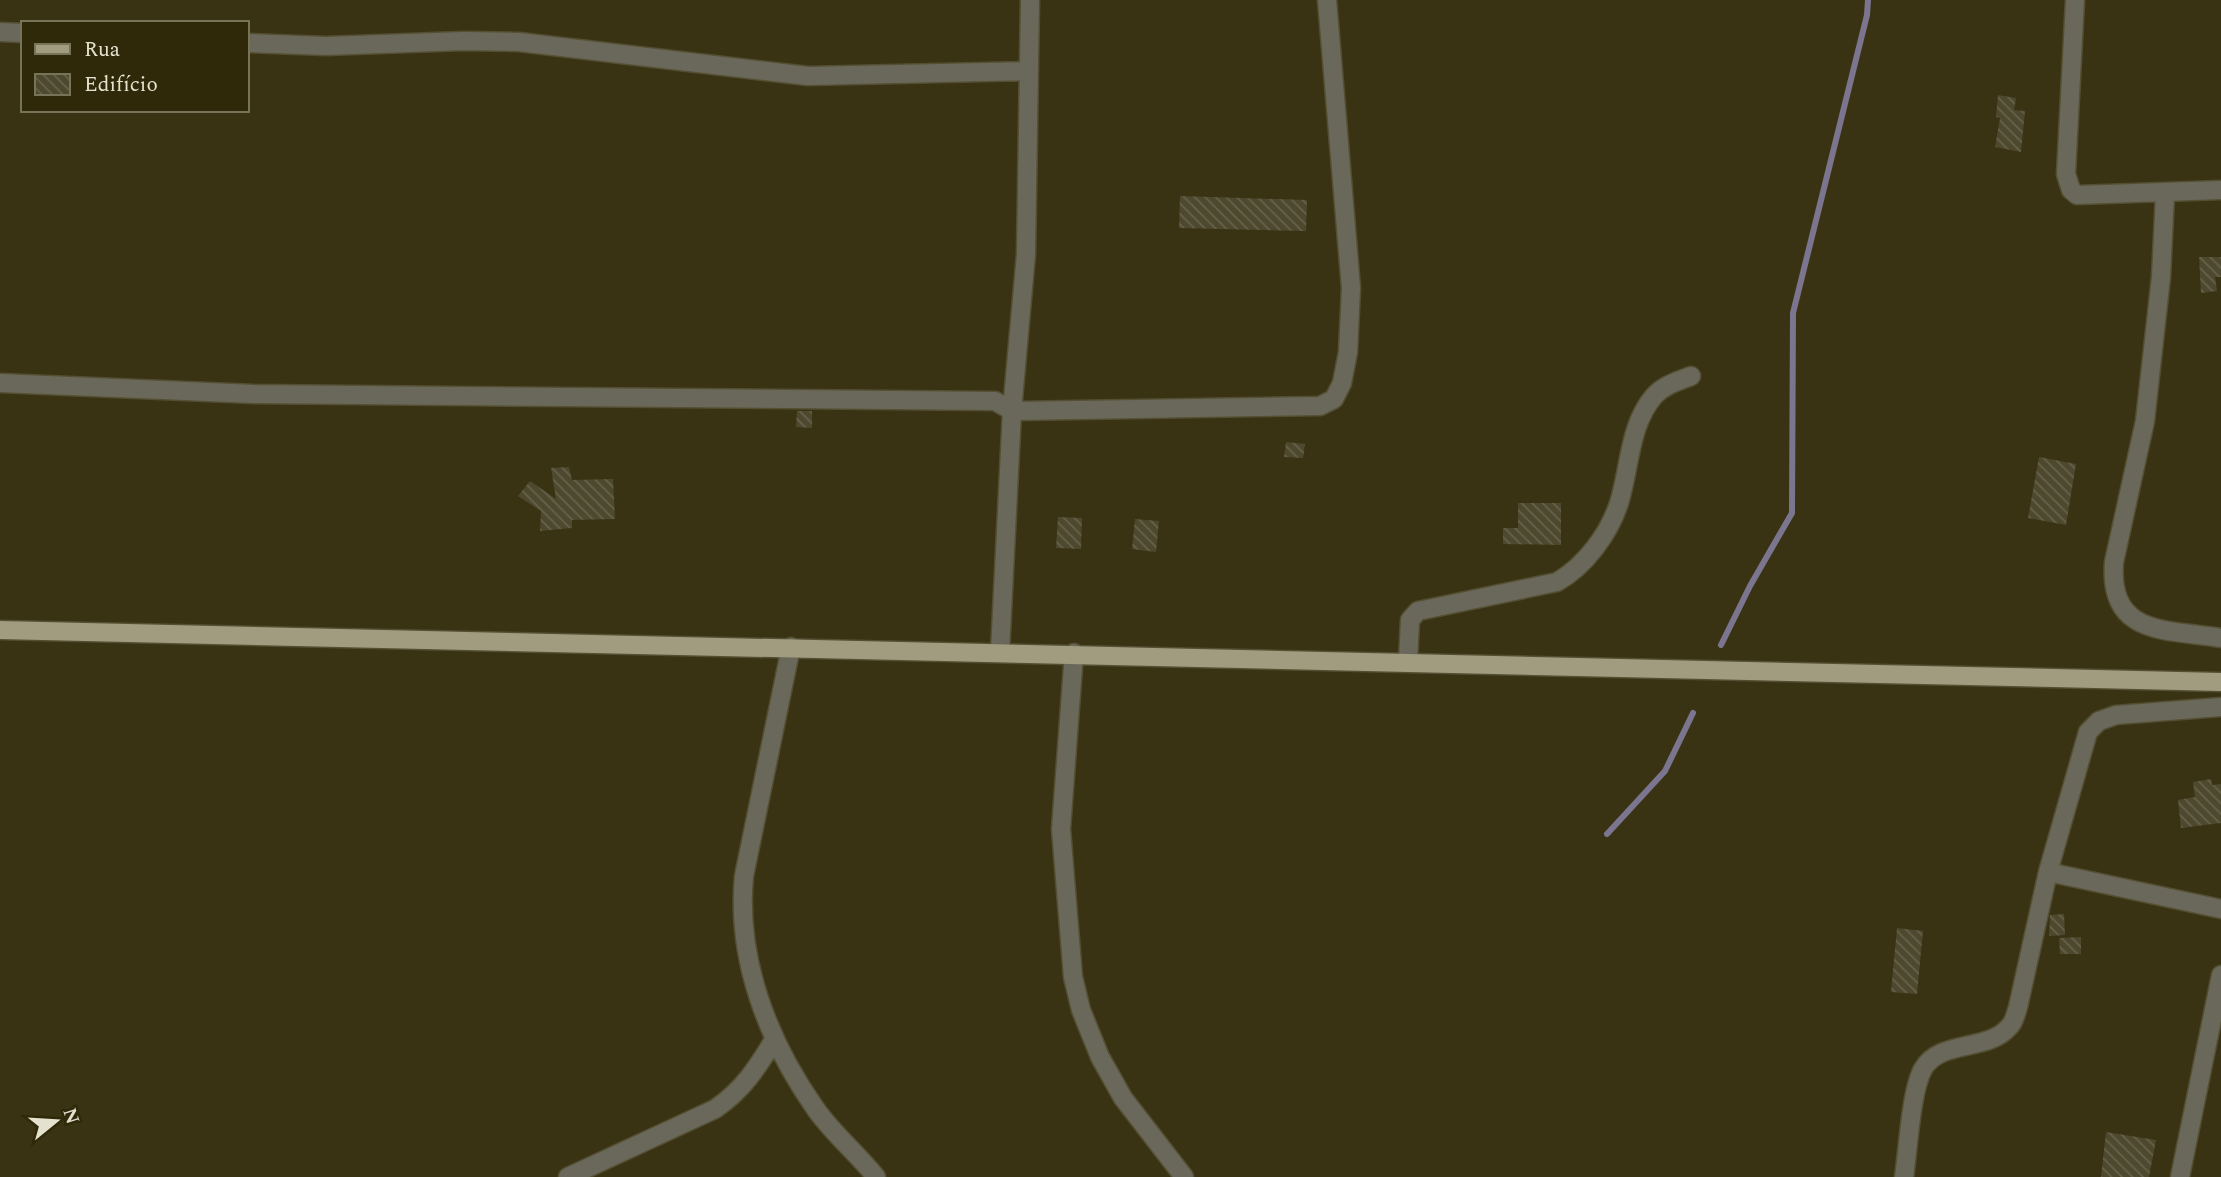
<svg xmlns="http://www.w3.org/2000/svg" width="2221" height="1177" viewBox="0 0 2221 1177" font-family="Spectral,serif">
	<defs>
		<pattern id="building-back-hatch" width="6" height="6" patternUnits="userSpaceOnUse" patternTransform="scale(1.75)"><rect width="6" height="6" fill="#4d482e"/><path d="M-1 5l2 2M0 0l6 6M5-1l2 2" fill="none" stroke="#66624b"/></pattern>
	</defs>
	<rect width="100%" height="100%" fill="#393314"/>
	<g fill="none" stroke-linecap="round" stroke-linejoin="round">
		<!-- stream -->
		<path stroke="#7b7590" stroke-width="6" d="M1721,645L1750,586L1792,513L1793,313L1867,15L1868,0
			M1607,834L1665,771L1693,713"/>
	</g>
	<!-- building -->
	<path fill="url(#building-back-hatch)" d="M1998,95L2016,98L2014,110L2025,111L2021,152L1995,147L2000,118L1996,117Z
		M1180,196L1307,200L1306,231L1179,228Z
		M2199,257H2221V277H2215L2217,291L2201,293Z
		M797,411H812V428L796,427Z
		M1286,442L1305,444L1303,458L1284,457Z
		M2039,457L2076,464L2066,525L2028,518Z
		M569,467L572,480L613,479L615,519L572,520V528L540,531L541,511L518,496L530,481L556,499L551,468Z
		M1518,503H1561V545L1503,544V528H1518Z
		M1058,517L1082,518L1081,549L1056,548Z
		M1135,519L1159,521L1156,552L1132,549Z
		M2211,779L2212,785L2221,784V823L2181,828L2178,800L2195,797L2193,782Z
		M2064,914L2065,935L2049,936L2050,915Z
		M1897,928L1923,931L1917,994L1891,992Z
		M2081,937V954H2060L2059,938Z
		M2106,1132L2156,1140L2149,1177H2101Z"/>
	<g fill="none" stroke-linecap="round" stroke-linejoin="round">
		<!-- minor casing -->
		<g stroke="#544f32" stroke-width="21">
			<path id="minor" d="M2075,0L2066,174L2071,190L2077,195L2221,190
				M0,32L23,33
				M247,43L326,46L464,41L519,42L808,76L1028,71
				M2165,194L2161,277L2145,421L2114,562C2108,637 2168,629 2221,638
				M0,383L254,394L995,401L1012,411L1320,406L1334,399L1342,383L1348,352L1351,288L1327,0
				M791,647L744,876C736,959 768,1041 815,1108C832,1133 857,1153 876,1177
				M1000,652L1012,411L1026,254L1030,0
				M1074,653L1061,829L1073,977L1081,1010L1100,1057L1123,1098L1184,1177
				M1408,661L1410,620L1418,611L1557,582C1585,566 1609,534 1619,503C1630,468 1629,425 1654,396C1664,385 1678,381 1691,376
				M2048,872L2221,909
				M568,1177L715,1109C743,1090 757,1068 774,1040
				M1904,1177C1908,1151 1911,1090 1923,1069C1940,1039 1988,1052 2009,1027C2014,1023 2016,1013 2018,1007L2048,872L2088,732L2099,721L2116,715L2221,707
				M2180,1177L2221,975"/>
		</g>
		<!-- primary casing -->
		<g stroke="#544f32" stroke-width="21">
			<path id="primary" d="M0,630L2221,682"/>
		</g>
		<!-- minor -->
		<use href="#minor" stroke="#6a685a" stroke-width="18"/>
		<!-- primary -->
		<use href="#primary" stroke="#a19c7f" stroke-width="18"/>
	</g>
	<!-- legend -->
	<rect x="21" y="21" width="228" height="91" fill="#2f2909" stroke="#777358" stroke-width="2"/>
	<rect x="35" y="44" width="35" height="10" fill="#a19c7f" stroke="#777358" stroke-width="2"/>
	<text x="84" y="56" font-size="21" fill="#e4e1cf">Rua</text>
	<rect x="35" y="74" width="35" height="21" fill="url(#building-back-hatch)" stroke="#777358" stroke-width="2"/>
	<text x="84" y="91" font-size="21" fill="#e4e1cf">Edifício</text>
	<!-- north arrow -->
	<g transform="translate(56 1121) rotate(72)" stroke="#2f2909" stroke-width="5" paint-order="stroke">
	<path d="M0-5L12 26L0 18L-12 26Z" fill="#e4e1cf"/>
	<text y="-10" font-size="19" font-weight="bold" text-anchor="middle" fill="#e4e1cf">N</text>
	</g>
</svg>
